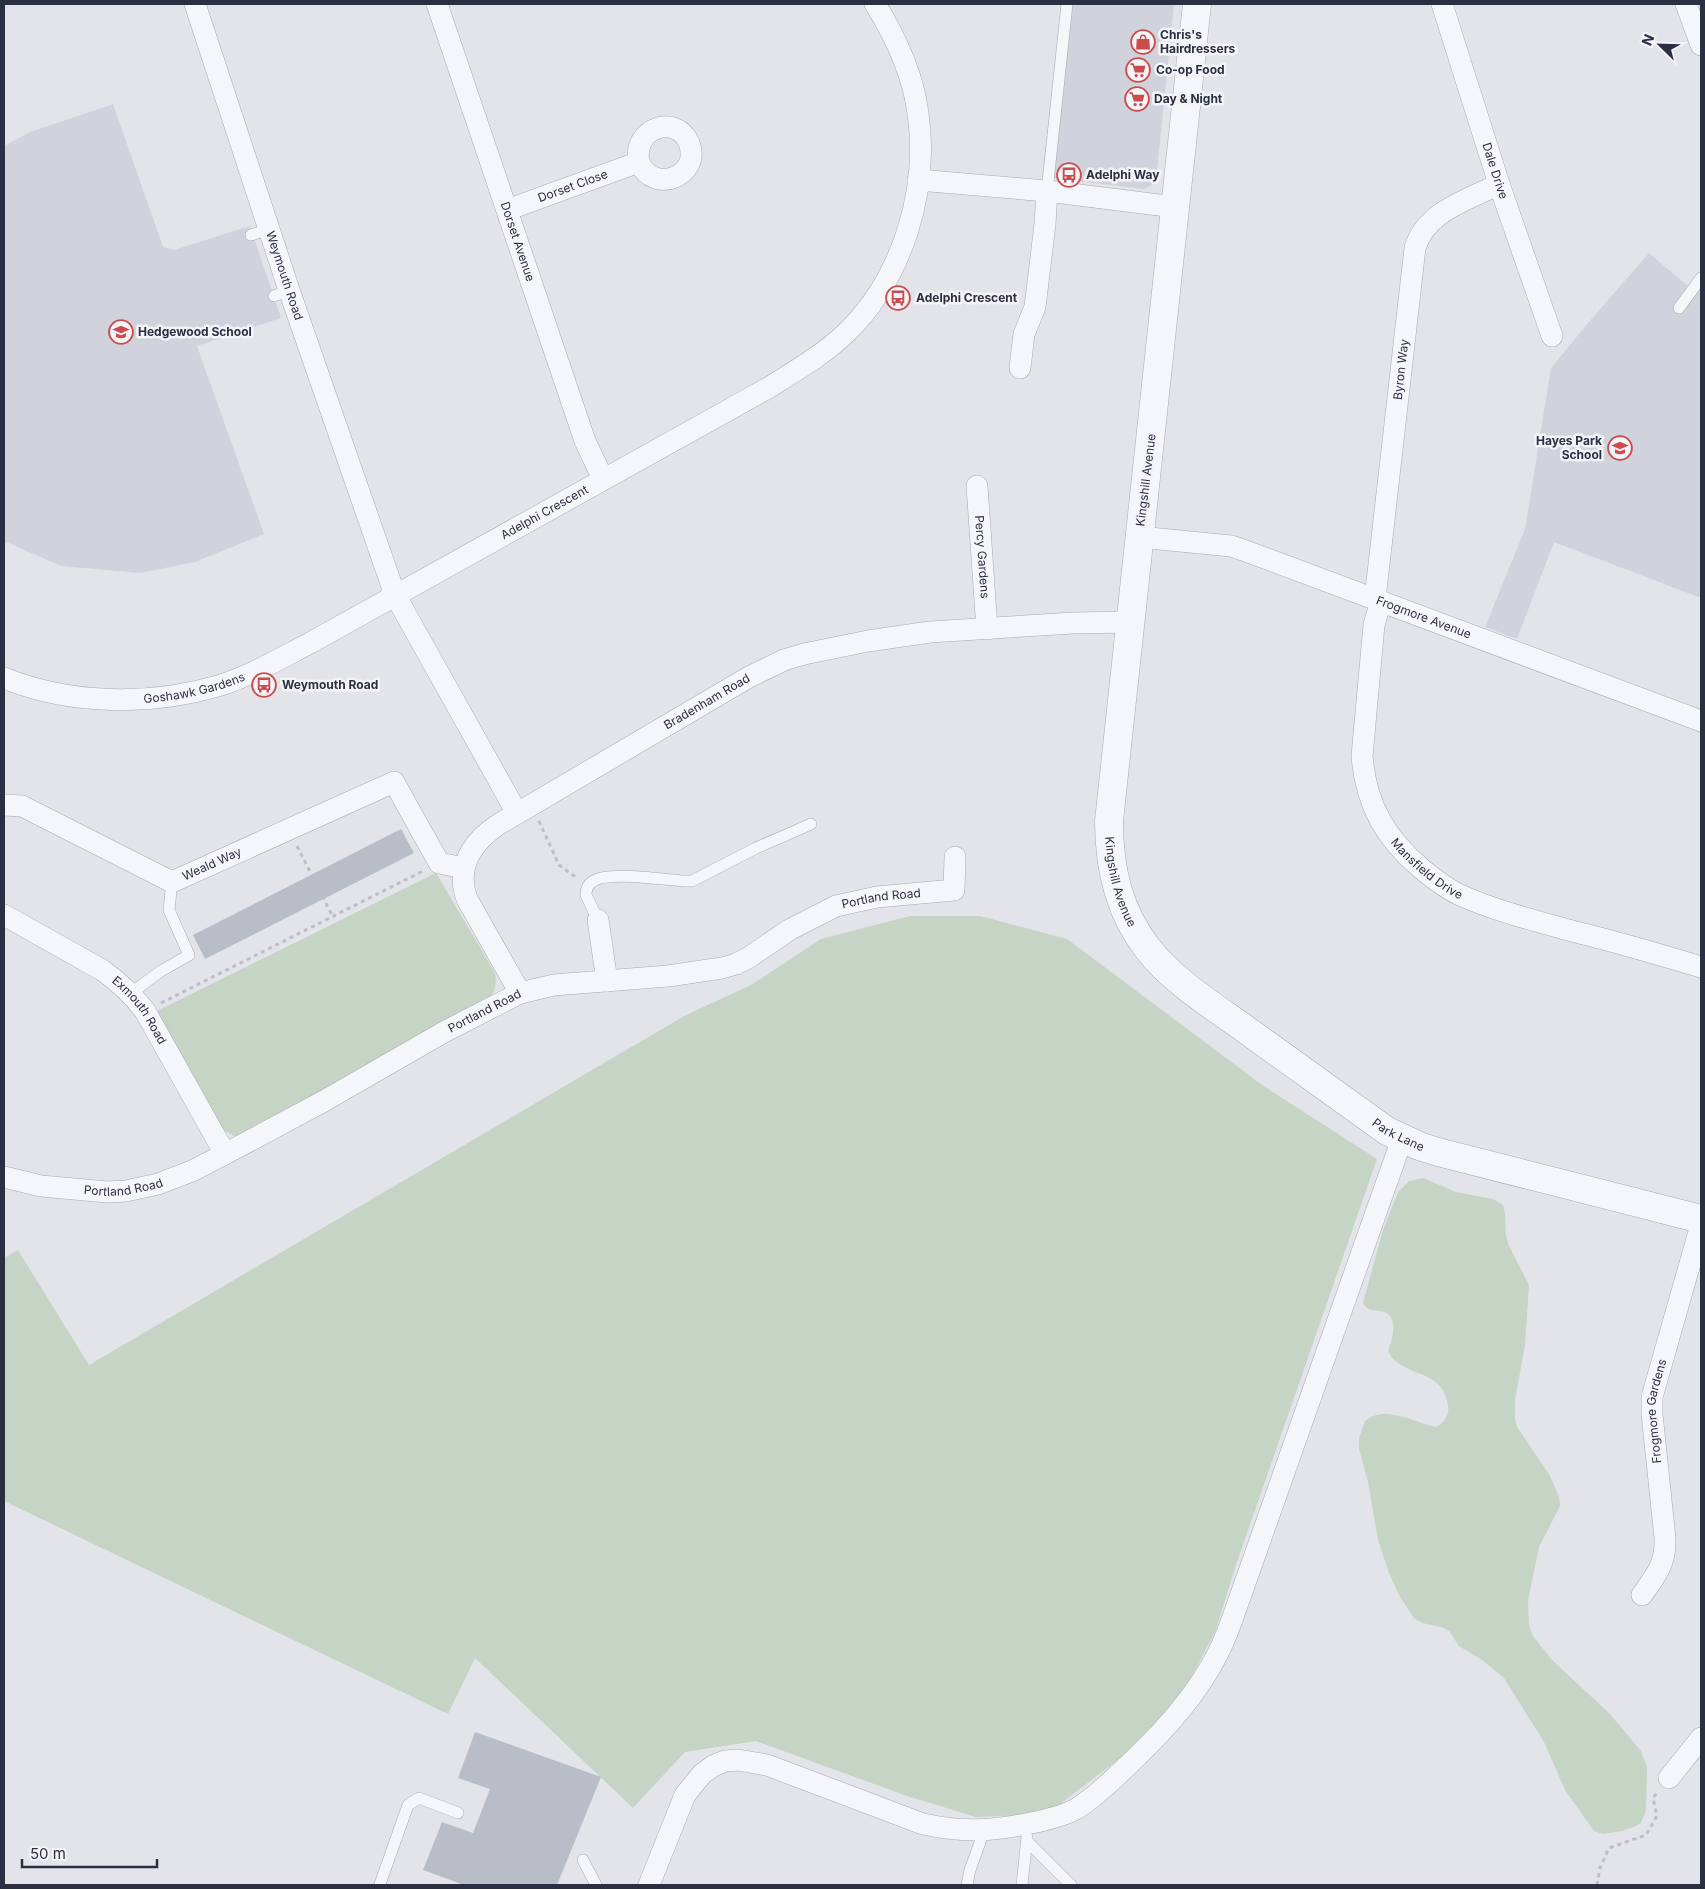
<svg xmlns="http://www.w3.org/2000/svg" width="1705" height="1889" viewBox="0 0 1705 1889" font-family="Inter,sans-serif">
	<rect width="100%" height="100%" fill="#e2e4ea"/>
	<!-- built -->
	<path fill="#d0d3dc" d="M1063,4H1174L1156,180L1152,185L1144,189L1042,177Z
		M113,104L163,247L174,250L250,226L281,318L197,346L264,534L195,562L140,573L61,566L4,541V146L30,132Z
		M1649,253L1689,287L1701,272V598L1554,542L1517,639L1485,627L1525,529L1551,368L1588,323Z"/>
	<!-- green -->
	<path fill="#c5d4c4" d="M436,873L495,973C497,984 495,991 489,1000L239,1138L222,1130L155,1012Z
		M910,916H980L1067,939L1262,1085L1377,1159L1237,1562L1215,1632L1182,1695L1136,1746L1047,1814L976,1817L907,1796L756,1741L685,1752L633,1808L475,1658L448,1714L4,1501V1258L18,1250L89,1365L686,1015L751,985L821,939Z
		M1423,1178L1456,1192L1493,1199L1503,1205L1505,1213L1506,1236L1509,1246L1529,1285L1525,1345L1515,1400V1419L1517,1427L1550,1476L1559,1497L1560,1506L1539,1547L1528,1600L1529,1626L1533,1636L1552,1660L1609,1713L1636,1745L1641,1751L1647,1767L1646,1810L1643,1818L1641,1823L1636,1826L1622,1831L1603,1834L1594,1831L1565,1790L1544,1742L1504,1678L1482,1660L1459,1646L1449,1631L1442,1627L1422,1623L1414,1618L1399,1595L1389,1573L1378,1540L1368,1482L1359,1449V1438L1365,1421C1386,1404 1414,1423 1436,1427C1443,1423 1450,1416 1448,1406C1444,1374 1418,1377 1398,1363C1393,1360 1391,1356 1388,1351C1393,1338 1400,1314 1380,1311C1371,1310 1368,1311 1363,1303L1383,1230L1398,1192L1409,1181Z"/>
	<!-- building -->
	<path fill="#b9bdc7" d="M401,829L414,853L205,959L193,935Z
		M475,1732L601,1777L557,1885H464L423,1870L442,1822L473,1833L490,1789L458,1778Z"/>
	<g fill="none" stroke-linecap="round" stroke-linejoin="round">
		<!-- service casing -->
		<g stroke="#a7aab4" stroke-width="12">
			<path id="service" d="M1047,191L1067,4
				M251,235L270,229
				M274,296L289,290
				M1679,308L1701,278
				M598,920L586,895C586,890 587,885 592,882C606,870 665,880 684,881H692L756,848L811,824
				M131,993L161,971L189,955L169,910L172,882
				M1027,1841L1071,1885
				M583,1860L596,1885
				M380,1884L408,1805L419,1798L458,1813
				M967,1885L970,1870L984,1831
				M1022,1885L1027,1837"/>
		</g>
		<!-- minor casing -->
		<g stroke="#a7aab4" stroke-width="22">
			<g id="minor">
				<path id="s1" d="M195,4L289,290L395,595L517,813"/>
				<path id="s2" d="M437,4L585,441L603,479"/>
				<path id="s3" d="M1442,4L1499,184L1552,336"/>
				<path d="M1686,4L1701,45"/>
				<path d="M918,180L1047,191L1175,207"/>
				<path id="s4" d="M507,210L639,162C632,128 676,113 689,143C702,175 654,196 639,162"/>
				<path d="M1020,368L1024,334L1035,307L1045,224L1047,191"/>
				<path id="s5" d="M977,486L987,629"/>
				<path id="s6" d="M1139,537L1231,546L1243,550L1701,721"/>
				<path id="s7" d="M1375,599L1415,248C1426,211 1468,200 1499,184"/>
				<path id="s8" d="M1381,601L1374,625L1362,756C1366,805 1385,838 1423,870C1434,879 1447,889 1460,895C1498,912 1540,922 1580,933C1621,943 1661,955 1701,967"/>
				<path id="s9" d="M4,678C71,705 151,706 221,685C252,675 281,658 310,643L768,388C795,371 823,355 846,333C903,278 929,190 918,113C913,75 895,36 875,4"/>
				<path id="s10" d="M4,805L22,806L172,882L394,782L439,863L464,868"/>
				<path id="s11" d="M4,915L102,970C119,982 132,994 145,1011L225,1154"/>
				<path d="M598,920L607,981"/>
				<path id="s12" d="M520,993L467,899C455,867 473,841 499,824L749,677L784,660L804,654L868,641L930,632L1073,623L1131,622"/>
				<path id="s13" d="M4,1177L41,1186L107,1192L126,1191L158,1184L192,1171L225,1154L324,1101L444,1032L520,993L554,985L668,976L722,968L736,964L748,958L789,930L836,906L877,897L954,890L955,857"/>
				<path id="s14" d="M1642,1595C1656,1575 1666,1564 1665,1538L1652,1414V1397L1701,1225"/>
				<path d="M1669,1778L1701,1738"/>
				<path d="M649,1885L685,1795L702,1774L713,1766L725,1761L738,1760L767,1765L923,1824C965,1833 994,1831 1036,1822C1049,1819 1064,1816 1076,1809C1093,1799 1108,1784 1123,1770C1156,1739 1188,1706 1211,1666C1220,1651 1227,1634 1233,1617L1402,1139"/>
			</g>
		</g>
		<!-- tertiary casing -->
		<g stroke="#a7aab4" stroke-width="29">
			<g id="tertiary">
				<path id="s15" d="M1197,4L1109,821C1109,867 1118,911 1148,949C1174,982 1212,1005 1245,1029C1292,1063 1340,1097 1387,1131L1419,1146L1438,1152L1701,1219"/>
			</g>
		</g>
		<!-- path -->
		<path stroke="#bcbfc6" stroke-width="3" stroke-dasharray="4 4" stroke-linecap="butt" d="M539,821L559,865L577,878
			M297,846L333,917
			M161,1003L423,871
			M1597,1885L1600,1868L1609,1848L1646,1835L1657,1816L1653,1798L1658,1792"/>
		<!-- service -->
		<use href="#service" stroke="#f5f6f9" stroke-width="11"/>
		<!-- minor -->
		<use href="#minor" stroke="#f5f6f9" stroke-width="21"/>
		<!-- tertiary -->
		<use href="#tertiary" stroke="#f5f6f9" stroke-width="28"/>
	</g>
	<!-- icons -->
	<defs>
		<g id="shop-ring" transform="scale(1.25)"><circle r="9.5" fill="#f2f4f8" stroke="#cc4b4d" stroke-width="1.5"/><path d="M-5-2.5h2.3a2.7 3.5 0 0 1 5.4 0H5L5.5 6h-11ZM-1.5-2.5h3a1.5 2.3 0 0 0-3 0Z" fill="#cc4b4d"/></g>
		<g id="supermarket-ring" transform="scale(1.25)"><circle r="9.5" fill="#f2f4f8" stroke="#cc4b4d" stroke-width="1.5"/><path d="M-6-5.5h2.5l.6 2H6L4.5 2H-2.5L-4.4-4H-6ZM-1.5 3.2a1.3 1.3 0 1 0 .1 0ZM3 3.2a1.3 1.3 0 1 0 .1 0Z" fill="#cc4b4d"/></g>
		<g id="bus-ring" transform="scale(1.25)"><circle r="9.5" fill="#f2f4f8" stroke="#cc4b4d" stroke-width="1.5"/><path d="M-5-6H5V4H4V6H2V4H-2V6H-4V4H-5ZM-3.5-4V0h7V-4ZM-3.5 1.2v1.5H-2V1.2ZM2 1.2v1.5H3.5V1.2Z" fill="#cc4b4d"/></g>
		<g id="school-ring" transform="scale(1.25)"><circle r="9.5" fill="#f2f4f8" stroke="#cc4b4d" stroke-width="1.5"/><path d="M0-5L7-2L0 1L-7-2ZM-4 1L0 2.5L4 1V4Q0 6-4 4Z" fill="#cc4b4d"/></g>
	</defs>
	<g fill-rule="evenodd">
		<use href="#shop-ring" x="1143" y="42"/>
		<use href="#supermarket-ring" x="1138" y="70"/>
		<use href="#supermarket-ring" x="1137" y="99"/>
		<use href="#bus-ring" x="1069" y="175"/>
		<use href="#bus-ring" x="898" y="298"/>
		<use href="#school-ring" x="121" y="332"/>
		<use href="#school-ring" x="1620" y="448"/>
		<use href="#bus-ring" x="264" y="685"/>
	</g>
	<g text-anchor="middle" stroke-width="5" stroke-linejoin="round" paint-order="stroke">
		<!-- poi labels -->
		<g font-size="12" font-weight="bold" fill="#2a3042" stroke="#f2f4f8" text-anchor="start">
			<text x="1160" y="39">Chris's<tspan x="1160" dy="14">Hairdressers</tspan></text>
			<text x="1156" y="74">Co-op Food</text>
			<text x="1154" y="103">Day &amp; Night</text>
			<text x="1086" y="179">Adelphi Way</text>
			<text x="916" y="302">Adelphi Crescent</text>
			<text x="138" y="336">Hedgewood School</text>
			<text x="1602" y="445" text-anchor="end">Hayes Park<tspan x="1602" dy="14">School</tspan></text>
			<text x="282" y="689">Weymouth Road</text>
		</g>
		<!-- street labels -->
		<g font-size="12" fill="#2a3042" stroke="#f2f4f8">
			<text dy="4" stroke="none"><textPath href="#s3" startOffset="175">Dale Drive</textPath></text>
			<text dy="4" stroke="none"><textPath href="#s4" startOffset="70">Dorset Close</textPath></text>
			<text dy="4" stroke="none"><textPath href="#s2" startOffset="251">Dorset Avenue</textPath></text>
			<text dy="4" stroke="none"><textPath href="#s1" startOffset="286">Weymouth Road</textPath></text>
			<text dy="4" stroke="none"><textPath href="#s7" startOffset="231">Byron Way</textPath></text>
			<text transform="translate(1146 480) rotate(-83)" y="4">Kingshill Avenue</text>
			<text dy="4" stroke="none"><textPath href="#s9" startOffset="588">Adelphi Crescent</textPath></text>
			<text dy="4" stroke="none"><textPath href="#s5" startOffset="71">Percy Gardens</textPath></text>
			<text dy="4" stroke="none"><textPath href="#s6" startOffset="298">Frogmore Avenue</textPath></text>
			<text dy="4" stroke="none"><textPath href="#s9" startOffset="194">Goshawk Gardens</textPath></text>
			<text dy="4" stroke="none"><textPath href="#s12" startOffset="438">Bradenham Road</textPath></text>
			<text dy="4" stroke="none"><textPath href="#s10" startOffset="230">Weald Way</textPath></text>
			<text dy="4" stroke="none"><textPath href="#s8" startOffset="292">Mansfield Drive</textPath></text>
			<text dy="4" stroke="none"><textPath href="#s15" startOffset="884">Kingshill Avenue</textPath></text>
			<text dy="4" stroke="none"><textPath href="#s13" startOffset="946">Portland Road</textPath></text>
			<text dy="4" stroke="none"><textPath href="#s11" startOffset="168">Exmouth Road</textPath></text>
			<text dy="4" stroke="none"><textPath href="#s13" startOffset="526">Portland Road</textPath></text>
			<text dy="4" stroke="none"><textPath href="#s15" startOffset="1271">Park Lane</textPath></text>
			<text dy="4" stroke="none"><textPath href="#s13" startOffset="121">Portland Road</textPath></text>
			<text dy="4" stroke="none"><textPath href="#s14" startOffset="191">Frogmore Gardens</textPath></text>
		</g>
	</g>
	<!-- border -->
	<rect width="1705" height="1889" fill="none" stroke="#2a3042" stroke-width="10"/>
	<!-- north arrow -->
	<g transform="translate(1660 45) rotate(293)" stroke="#f2f4f8" stroke-width="4" paint-order="stroke">
	<path d="M0-4L9 19L0 12L-9 19Z" fill="#2a3042"/>
	<text y="-8" font-size="14" font-weight="bold" text-anchor="middle" fill="#2a3042">N</text>
	</g>
	<!-- scale -->
	<path d="M22 1859v8h135v-8" fill="none" stroke="#2a3042" stroke-width="2.5"/>
	<text x="30" y="1859" font-size="15" fill="#2a3042" stroke="#f2f4f8" stroke-width="4" paint-order="stroke">50 m</text>
</svg>
